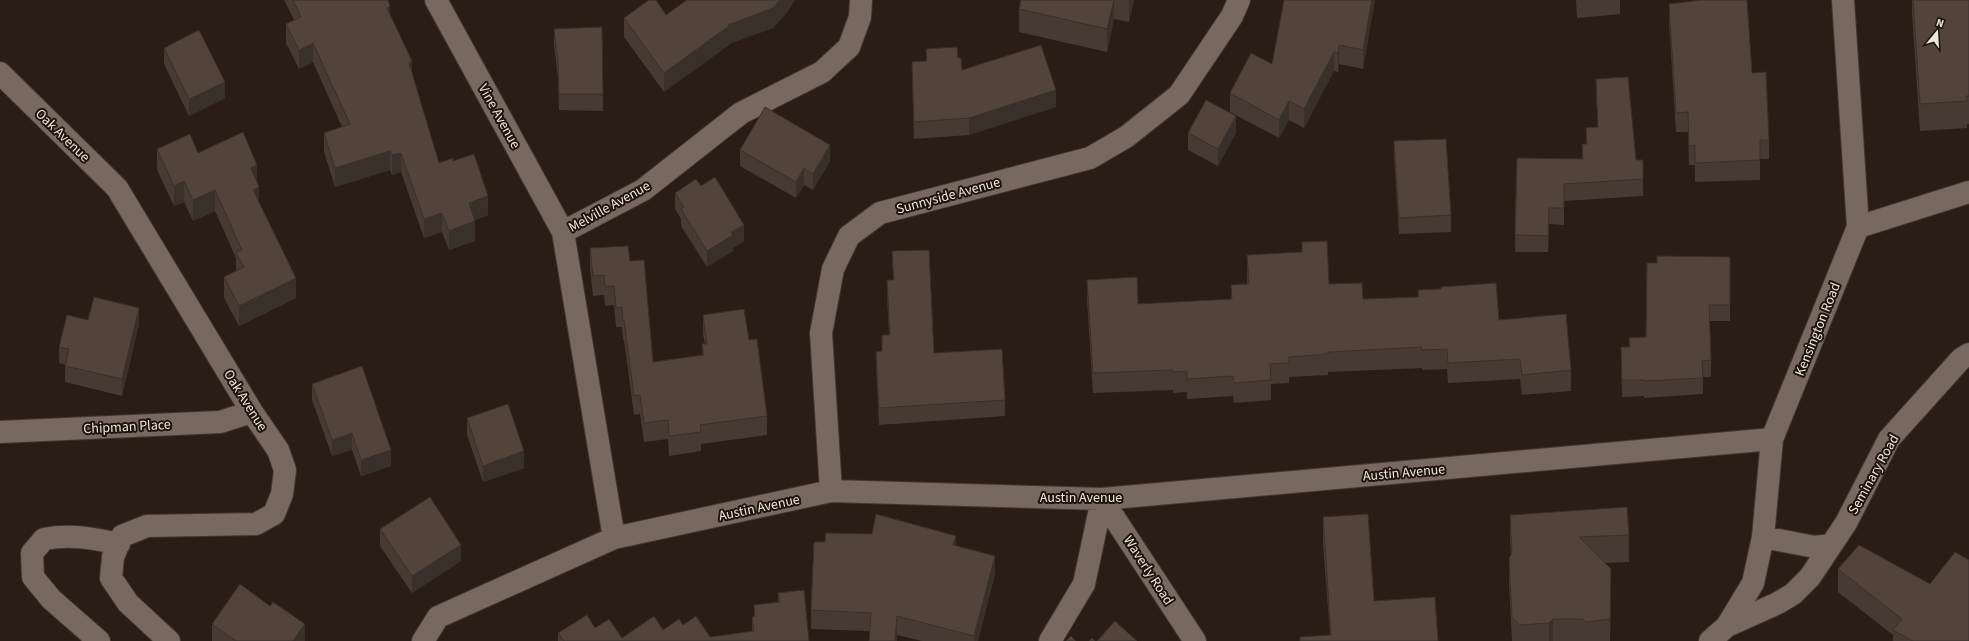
<svg xmlns="http://www.w3.org/2000/svg" width="1969" height="641" viewBox="0 0 1969 641" font-family="'Source Sans 3',sans-serif">
	<rect width="100%" height="100%" fill="#291d15"/>
	<g fill="none" stroke-linecap="round" stroke-linejoin="round">
		<!-- minor casing -->
		<g stroke="#413833" stroke-width="24">
			<path id="minor" d="M436,0L563,232L614,538
				M0,73L117,188L252,412L278,450L285,470L282,494L274,514L256,524L147,526L122,536L113,557L111,578L128,603L169,641
				M1858,227L1969,192
				M563,232L643,190L741,113L822,72L849,47L860,17L861,0
				M0,432L220,422L252,412
				M831,491L821,333L833,269L849,236L880,213L1090,158L1126,137L1179,95L1232,16L1239,0
				M1102,499L1195,641
				M1763,537L1815,547L1831,545
				M1727,626L1778,603L1793,594L1810,577L1846,523L1889,439L1961,359L1969,354
				M99,641L51,599L33,577L32,553L44,539C70,534 93,538 119,544
				M423,641L438,617L614,538L831,491L1102,499L1772,439
				M1050,641L1084,584L1102,499
				M1710,641L1727,626L1753,583L1763,537L1772,439L1858,227L1843,0"/>
		</g>
		<!-- minor -->
		<use href="#minor" stroke="#786960" stroke-width="22"/>
	</g>
	<!-- wall -->
	<path fill="#473a33" d="M284,0H388L390,15L412,73L439,163L453,161L488,215L475,220V241L449,250L442,232L424,238L401,172L392,175L390,170L335,187L324,152V133L342,127L313,62L299,69L286,43V24L294,20Z
		M687,0H795L788,11L773,28L729,44V45L664,92L624,37V18L666,15Z
		M1021,0H1134L1129,22L1114,19L1107,52L1019,32V9Z
		M1375,0L1363,69L1339,64L1338,72L1334,71L1304,128L1289,120L1279,138L1230,112V93L1272,64Z
		M1576,0H1620V14L1577,18Z
		M1912,0H1969V124H1967V128L1920,131L1912,13Z
		M1669,4L1752,73L1769,140V159H1760V180L1695,182V165H1689L1688,132H1676L1669,23Z
		M554,29L603,94V111L559,110L558,79L554,45Z
		M164,48L225,98L189,116L164,64Z
		M926,49L958,58L962,70L1056,107L969,135L914,139L912,78V62L926,61Z
		M1596,79L1636,160H1643V196L1564,201V225L1549,224L1548,252H1515V235L1582,159V144H1586V128L1598,127L1596,96Z
		M1188,133H1236L1218,166L1188,150Z
		M1394,141L1451,215V232L1399,234L1394,158Z
		M157,149L198,153L257,183L259,204L296,298L239,326L224,298V277L236,271V258L215,211L193,221L184,202L174,206L157,170Z
		M740,150L830,161L813,190L804,185L796,198L740,166Z
		M701,186L744,241L733,248V251L707,267L681,226V219L675,209V193Z
		M1302,242L1329,284L1363,299L1418,297V290L1499,320L1571,370V391L1522,395L1520,379L1448,383L1447,369L1422,370V368L1328,372V375L1289,377V383L1271,384V400L1234,403L1233,396L1187,399V392L1173,393V390L1093,393L1087,300V280L1138,304L1231,299V285L1247,284V255L1302,252Z
		M590,248L630,261L653,362L702,355V344H705L703,334V315L749,340L767,416V435L701,444V451L669,456L668,439L644,442L640,414L634,415L624,340H623L622,327H616L614,305L605,306L604,295L593,296L590,268Z
		M892,251L934,353L1005,400V416L879,425L876,368V352L882,351V335H889L887,297V280H893Z
		M1730,257V321H1709L1711,360V377H1703V394L1644,398V396L1622,397L1621,364V347H1629V338L1646,337L1657,263Z
		M88,320L139,324L122,396L65,382V365L59,363V347Z
		M312,384L391,466L361,476L352,450L332,456L312,400Z
		M467,418L524,468L483,482L467,435Z
		M1510,515L1629,535V562L1605,563L1611,597L1610,641H1512L1509,585V558L1511,556L1510,542Z
		M1323,517L1374,601L1438,641L1330,635L1323,544Z
		M380,529L461,561L412,593L380,546Z
		M956,545L995,574L978,641H922L897,635V641H869L870,631L811,629V610Z
		M1838,569L1969,641H1893V635L1838,592Z
		M778,593L809,641H558V633L595,628L622,638L663,630L683,625L710,637L752,631V617H754V605L778,602Z
		M212,624L305,641H212Z"/>
	<!-- shaded-wall -->
	<path fill="#393029" d="M780,0H795L788,11L773,28L729,44V45L664,92V73L728,25Z
		M1114,0V19L1107,52V29Z
		M1129,0H1134L1129,22Z
		M1372,0H1375L1363,69V50Z
		M390,6V26L387,8Z
		M313,43V62L299,69V50Z
		M1339,45V64L1338,72V53Z
		M1334,52V71L1304,128V109Z
		M412,61V80L409,63Z
		M225,82V98L189,116V99Z
		M1056,90V107L969,135V118Z
		M1289,101V120L1279,138V120Z
		M1236,116V133L1218,166V149Z
		M830,145V161L813,190V174Z
		M390,151V170L335,187V168Z
		M401,153V172L392,175V155Z
		M257,165V186L251,168Z
		M804,168V185L796,198V182Z
		M184,181V202L174,206V186Z
		M259,187V208L253,190Z
		M215,190V211L193,221V200Z
		M488,196V215L469,222V203Z
		M442,213V232L424,238V219Z
		M475,221V241L449,250V231Z
		M744,225V241L733,248V251L707,267V251L731,232Z
		M296,278V298L239,326V306Z
		M139,308V324L122,396V379Z
		M352,433V450L332,456V440Z
		M391,450V466L361,476V460Z
		M524,451V468L483,482V466Z
		M956,536V554L953,545Z
		M461,545V561L412,593V576Z
		M995,556V574L978,641H974V636Z
		M1611,569V597L1610,641V619Z
		M897,616V641H895Z
		M1553,619V641H1549V623Z
		M305,624V641H293Z"/>
	<!-- building -->
	<path fill="#52443b" stroke="#393029" d="M293,0H388L390,6L387,8L412,61L409,63L439,163L453,158V161L474,154L488,196L469,203L475,221L449,231L442,213L424,219L401,153L392,155L390,151L335,168L324,133L350,124L313,43L299,50L286,24L301,17Z
		M649,0H656L666,15L687,0H780L773,8L728,25L729,26L664,73L624,18Z
		M1021,0H1114L1107,29L1019,9Z
		M1284,0H1372L1363,50L1339,45L1338,53L1334,52L1304,109L1289,101L1279,120L1230,93L1251,53L1272,64Z
		M1702,0H1747L1752,73L1766,72L1769,140H1760V160L1695,163V145L1689,146L1688,112L1676,113L1669,4Z
		M1913,0H1969V96H1966L1967,101L1920,104Z
		M602,27L603,94H559L558,62L554,29Z
		M199,30L225,82L189,99L164,48Z
		M1041,45L1056,90L969,118L914,122L912,62L927,61L926,49L957,47L958,58H961L962,70Z
		M1628,77L1636,160H1643V179L1564,184V208H1549L1548,236L1515,235L1517,158L1583,159L1582,144H1587L1586,128L1598,127L1596,79Z
		M1206,100L1236,116L1218,149L1188,133Z
		M765,107L830,145L813,174L804,168L796,182L740,150Z
		M243,132L257,165L251,168L259,187L253,190L296,278L239,306L224,277L244,267L236,253L242,250L215,190L193,200L184,181L174,186L157,149L190,134L198,153Z
		M1446,139L1451,215L1399,218L1394,141Z
		M715,177L744,225L731,232L733,235L707,251L681,209L684,207L675,193L696,179L701,186Z
		M1327,241L1329,284L1362,283L1363,299L1419,297L1418,290L1441,289V287L1496,283L1499,320L1566,314L1571,370L1522,375L1520,359L1448,363L1447,349L1422,350V347L1328,352V354L1289,357V363L1270,364L1271,380L1234,383L1233,376L1187,379V371L1173,372V370L1093,373L1087,280L1137,277L1138,304L1232,299L1231,285L1249,284L1247,255L1302,252V242Z
		M628,246L630,261L644,260L653,362L704,355L702,344H707L703,315L744,309L749,340L757,339L767,416L700,425L701,432L669,436L668,420L644,423L640,395L634,396L624,320L623,321L622,307L616,308L614,286H605L604,275L593,276L590,248Z
		M929,250L934,353L1002,349L1005,400L879,408L876,352L882,351V335H890L887,280H894L892,251Z
		M1657,256L1730,257V305H1709L1711,360L1702,361L1703,378L1644,381V380H1622L1621,347H1630L1629,338L1646,337L1647,263H1657Z
		M94,297L139,308L122,379L65,366L69,349L59,347L67,315L88,320Z
		M362,366L391,450L361,460L352,433L332,440L312,384Z
		M508,404L524,451L483,466L467,418Z
		M430,497L461,545L412,576L380,529Z
		M1627,507L1629,535L1579,537L1611,569L1610,619L1586,622L1583,619H1553L1549,623L1520,625L1512,618L1509,558L1512,553L1510,515Z
		M876,514L956,536L953,545L995,556L974,636L897,616L895,641H869L871,613L811,610L814,542H825L826,533L872,534Z
		M1368,514L1374,601L1435,597L1438,641H1300V637L1331,635L1323,517Z
		M1859,545L1930,584L1955,552L1969,560V641H1913L1893,630L1902,619L1838,569Z
		M240,584L270,606L273,602L305,624L293,641H236L212,624Z
		M804,590L809,641H564L558,633L587,615L595,628L609,619L622,638L654,616L663,630L679,619L683,625L696,616L710,637L754,631L752,617L755,616L754,605L780,602L778,593Z
		M1115,621L1137,641H1097Z
		M1071,636L1076,641H1066Z
		M1092,638L1095,641H1089Z"/>
	<g text-anchor="middle" stroke-width="4" stroke-linejoin="round" paint-order="stroke">
		<!-- street labels -->
		<g font-size="14" fill="#ede5df" stroke="#1f140c">
			<text transform="translate(500 116) rotate(61)" y="5">Vine Avenue</text>
			<text transform="translate(63 135) rotate(44)" y="5">Oak Avenue</text>
			<text transform="translate(948 195) rotate(-15)" y="5">Sunnyside Avenue</text>
			<text transform="translate(609 206) rotate(-29)" y="5">Melville Avenue</text>
			<text transform="translate(1817 329) rotate(-68)" y="5">Kensington Road</text>
			<text transform="translate(246 400) rotate(58)" y="5">Oak Avenue</text>
			<text transform="translate(127 426) rotate(-3)" y="5">Chipman Place</text>
			<text transform="translate(1404 472) rotate(-5)" y="5">Austin Avenue</text>
			<text transform="translate(1873 474) rotate(-61)" y="5">Seminary Road</text>
			<text x="1081" y="502">Austin Avenue</text>
			<text transform="translate(759 507) rotate(-12)" y="5">Austin Avenue</text>
			<text transform="translate(1149 570) rotate(57)" y="5">Waverly Road</text>
		</g>
	</g>
	<!-- north arrow -->
	<g transform="translate(1937 32) rotate(18)" stroke="#1f140c" stroke-width="3" paint-order="stroke">
	<path d="M0-3L7 15L0 10L-7 15Z" fill="#ede5df"/>
	<text y="-6" font-size="11" font-weight="bold" text-anchor="middle" fill="#ede5df">N</text>
	</g>
</svg>
